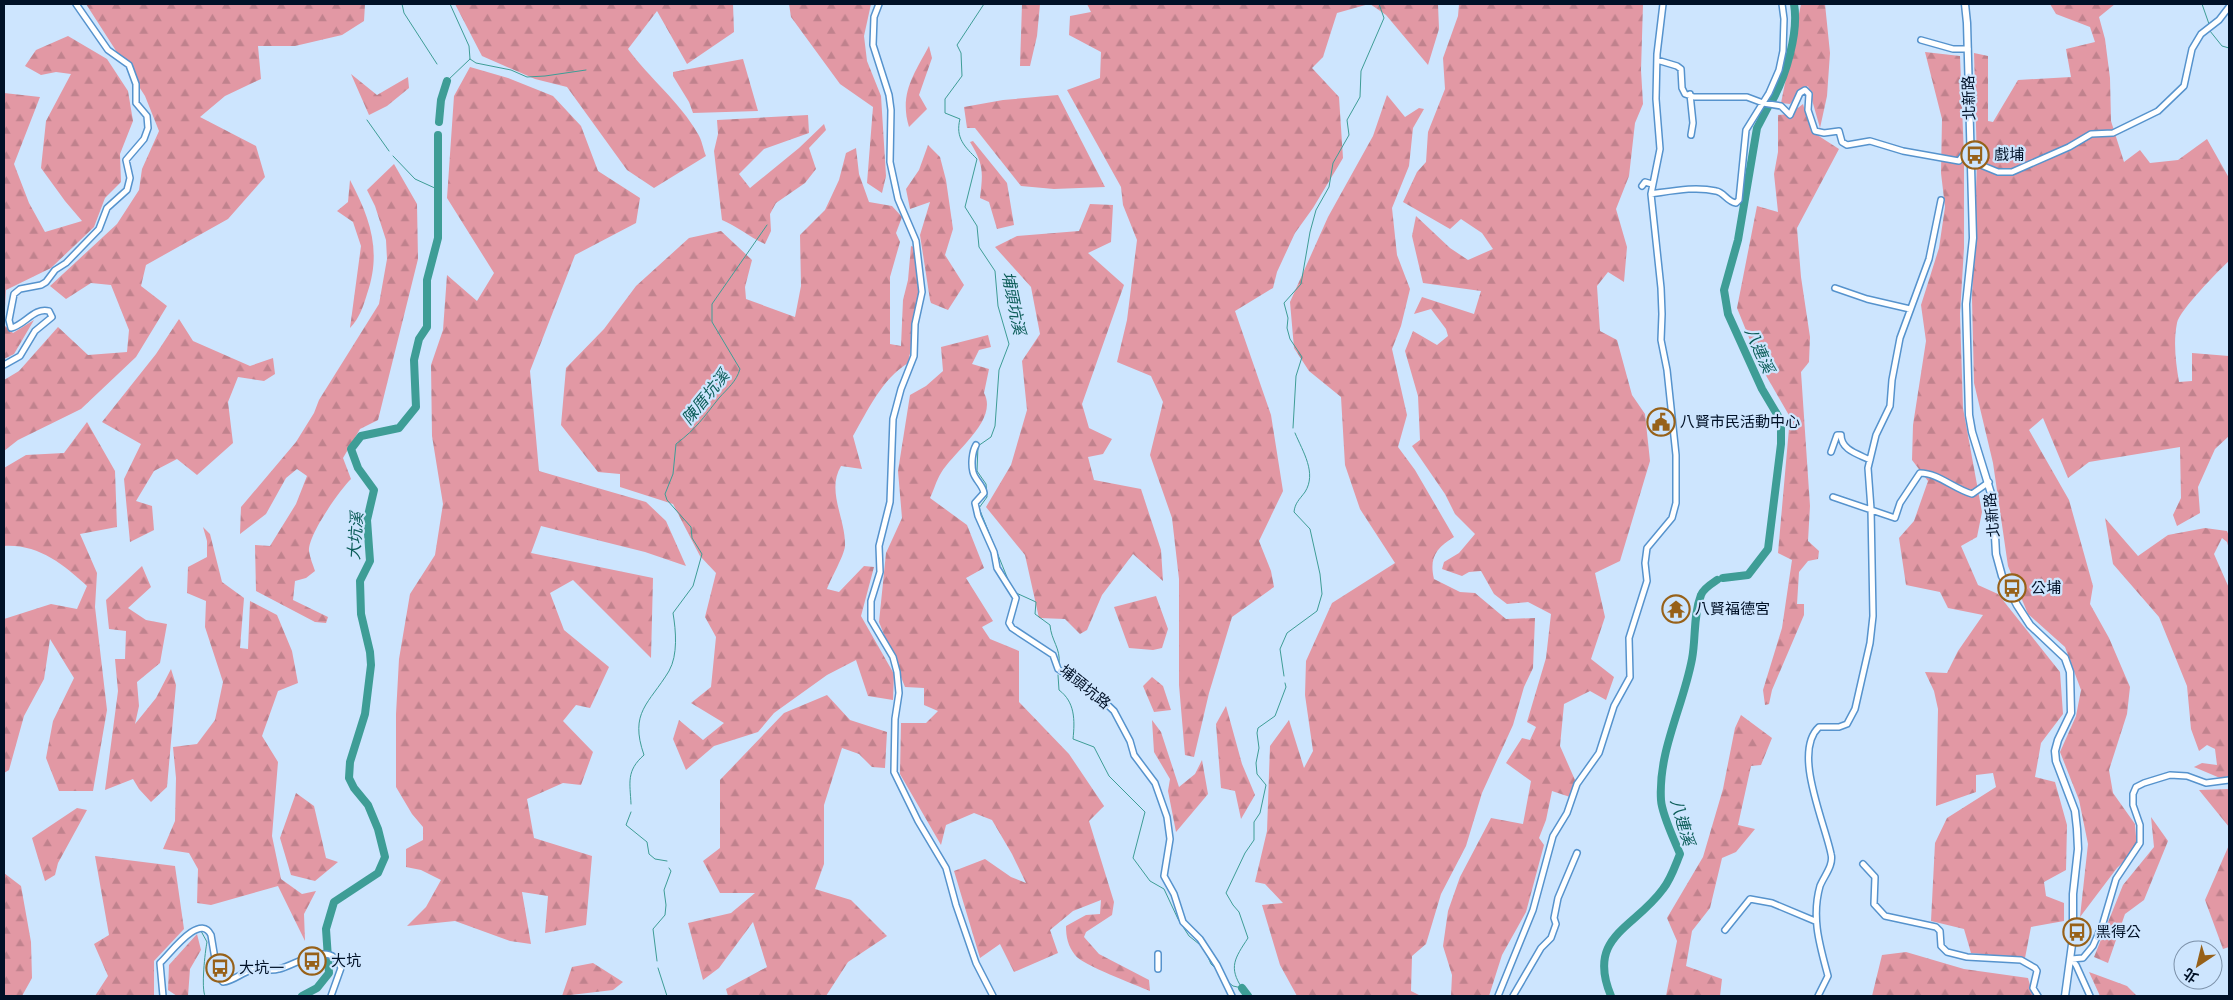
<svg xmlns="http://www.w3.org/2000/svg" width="2233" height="1000" viewBox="0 0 2233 1000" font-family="Lato,'Noto Sans TC',sans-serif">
	<defs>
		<pattern id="forest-firs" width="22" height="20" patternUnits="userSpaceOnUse" patternTransform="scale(1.25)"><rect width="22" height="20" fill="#e298a4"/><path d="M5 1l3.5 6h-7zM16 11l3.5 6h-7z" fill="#c0828d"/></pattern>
	</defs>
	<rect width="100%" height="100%" fill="#cde5fe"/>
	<!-- forest -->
	<path fill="url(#forest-firs)" d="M86,4H365L364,21L342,35L295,46H258L261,79L225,96L200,117L256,146L265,177L228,219L146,265L141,286L167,306L136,357L81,409L18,440L4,451V380L19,371L58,327L88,355L127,352L129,330L111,285L91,283L66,299L50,286L117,224L139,190L142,169L159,131L145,96Z
		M455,4H733L734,32L687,64L657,11L628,49C650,79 680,102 698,134C702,140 703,149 706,156L654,188L627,170L567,87L535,79L482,56Z
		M789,4H871L864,36L867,61L881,96L886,176L882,193L867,183L873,107L840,84L791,17Z
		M1022,4H1040L1037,36L1030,66H1020Z
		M1087,4H1369L1337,13L1323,57L1312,68L1339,97L1343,158L1313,208L1295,233L1277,272L1273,288L1235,311L1271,415L1283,491L1259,541L1271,571L1274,587L1232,617L1209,693L1194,757L1185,755L1179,685V579L1172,518L1150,455L1163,402L1151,376L1117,362L1127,320L1137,240L1123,205L1121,187L1067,90L1100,78L1101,52L1069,35L1070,16L1091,12Z
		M1370,4H1438L1439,29L1428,65L1386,15Z
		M1459,4H1643L1641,70L1643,104L1635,123L1629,176L1616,209L1627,247L1624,282L1608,272L1597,286L1600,331L1617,340L1632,395L1645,414L1650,461L1620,561L1595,573L1605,617L1591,659L1614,677L1606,700L1590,691L1564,704L1560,746L1575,780L1570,797L1552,791L1546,820L1539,838L1544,845L1526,912L1502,955L1489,996H1451L1452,975L1443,946L1448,911L1460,877L1491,818L1523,824L1531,781L1506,763L1522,738L1530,740L1536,727L1527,722L1546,658L1551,614L1528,602L1507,604L1494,594L1481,571L1469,572L1462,576L1442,569L1444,562L1459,553L1475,534L1455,514L1445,494L1412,446L1420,440L1418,396L1405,351L1413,331L1437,345L1448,336L1446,329L1431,309L1414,314L1422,297L1474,314L1481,291L1423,283L1412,236L1416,216L1450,248L1468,260L1493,249L1482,233L1461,219L1450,229L1403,202L1417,172L1426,162L1428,132L1445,89L1443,58L1458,16Z
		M1801,4H1825L1830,53L1827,96L1820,128L1808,86L1790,104L1781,103Z
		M2050,4H2115L2099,17L2105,39L2110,78L2111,121L2124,162L2140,150L2150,163L2178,160L2207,139L2229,178V261C2219,270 2179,311 2177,323C2173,343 2176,363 2179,382L2192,381V353L2229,356V436L2215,449L2198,487L2200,513L2177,526L2173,515L2181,498L2180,447L2089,462L2068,478L2043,418L2029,430L2069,500L2093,586L2090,604L2109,638L2130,687L2127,714L2109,770L2113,793L2135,824L2137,849L2117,868L2080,917L2088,844L2079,800L2060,752L2076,716L2081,690L2065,647L2028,614L2008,566L1993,463L1974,383L1972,299L1977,163L1974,53L1988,56V121L1993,122L2018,80L2071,77L2066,49L2095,42L2090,27L2056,14Z
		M68,36L107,59L128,91L133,121L120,154L121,182L105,198L94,227L51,268L6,290L4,325L13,333L34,320L14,354L4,359V93L40,97L14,164L29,203L45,232L82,221L65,201L41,168L46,121L71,74L56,72L41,75L25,66L36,50Z
		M929,46L932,58L919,95L927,109L909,127C899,94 914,74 929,46Z
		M1925,52L1960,56L1964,156V248L1960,314L1963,408L1982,512L1977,537L1961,546L1978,585L1998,594L2060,672L2063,714L2041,743L2035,777L2055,782L2067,825L2066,870L2044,882L2046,896L2064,903V921L2031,927L2025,958L1971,953L1964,929L1931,921L1935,843L1947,818L1996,787L1993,773L1976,775V792L1936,806L1938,709L1934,691L1925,672L1947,673L1958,651L1983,615L1948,608L1940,592L1906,585L1899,538L1914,521L1928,481L1912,460L1913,425L1926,341L1921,305L1939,248L1945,207L1941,173L1942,119Z
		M743,59L758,111L693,113L689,102L673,76V72Z
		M470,67L508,78L553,96L581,126L598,171L640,198L636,223L575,255L530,371L539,471L646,502L666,521L686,566L645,552L541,526L531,553L653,578L651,658L573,580L550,593L564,630L609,667L590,708L576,705L563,721L593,752L581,785L563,783L527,799L534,838L592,856L586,925L545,933L548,896L522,892L531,944L510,941L455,921L407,926L426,907L441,880L421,870L406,867V849L423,840V827L412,814L396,787V714L399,659L410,594L435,555L443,504L432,436L431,365L443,330L447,275L477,301L494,273L447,198L454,96Z
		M351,74L377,95L408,77L409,88L387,106L369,115Z
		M1058,95L1105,187L1054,189L1021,186L975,128H967L964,107L1003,100Z
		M1387,95L1405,117L1419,108L1424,109L1413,128L1409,166L1392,208L1397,255L1410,289L1401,326L1392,349L1407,415L1398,447L1415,470L1454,537C1436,548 1429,558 1434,579L1460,592L1475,593L1506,619L1535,618L1533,668L1524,687L1513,725L1482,793L1466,846L1441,894L1426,944L1412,956L1411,991L1421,996H1297L1280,965L1262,905L1283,903L1265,884L1255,882L1267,831L1270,746L1289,720L1304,768L1313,751L1305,695L1306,661L1332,603L1395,563L1360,509L1345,465L1341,397L1309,371L1294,348L1290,302L1328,217L1373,136Z
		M1803,104L1811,131L1839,149L1797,228L1801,277L1810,337L1809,362L1801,372L1810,506L1808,541L1819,551L1818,559L1808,561L1799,572L1797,604H1804V615L1772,690L1769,704L1765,705L1763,690L1782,628L1792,560L1778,553L1790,417L1760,365L1737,308L1757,206L1778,212L1774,174L1778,152V115L1790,114Z
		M808,115L809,133L764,149L739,174L750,188L799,148L824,124L826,130L809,148L816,169L805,183L776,203L770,214L771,231L765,244C749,237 737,226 722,220L714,151L718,134L717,120Z
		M973,141L1007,183L1014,225L997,229L989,202L980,198C983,172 984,165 970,142Z
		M928,145L940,157L946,180L953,229L945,255L964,285L948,310L931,303L930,300L920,235L930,202L910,209L906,189L919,170Z
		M856,148L859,174L869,202L892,206L902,217L896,233L900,242L890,277V344L901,346L903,300L908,280L911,246L914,247L922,295L908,363C882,379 868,410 853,436L862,469L841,466C826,491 846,519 845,546C844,556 831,578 827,589L839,592L864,566L874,567L861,616L894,674L893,700L868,696L856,660L827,675L774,713L758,732L714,746L686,770L673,739L679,720L703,740L724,723L691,703L711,687L716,637L705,617L716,573L700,556L673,504L620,487V474L598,472L561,425L566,368L604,329L636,286L689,238L721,231L752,260L745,287L746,299L795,317L801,286L800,235L825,210L839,180L846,153Z
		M394,164L417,204L418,259L378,420L360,429L343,458L351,479C339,491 308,535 309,551C310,558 313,565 315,571L306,578L295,581L293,600L328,617L326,623L315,622L256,591L255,545L270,546L296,504L307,476L297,469L286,478L266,514L240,534L241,507L296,442L314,413L319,400L379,304L387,259L386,240L375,206L367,190Z
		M350,180C370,218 382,251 367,294C363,307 360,317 350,328L361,246L353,222L337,211L348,202Z
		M1090,204L1113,205L1111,242L1088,253L1124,285L1082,404L1089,428L1112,439L1103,454L1088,457L1094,480L1141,489L1161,550L1163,581L1133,554L1102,595L1087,630L1080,634L1065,619L1039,618L1025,555L986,507L1011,465L1027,410L1022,361L1040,334L1031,287L995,247L1017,236L1079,231Z
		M179,319L193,341L250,366L273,358L275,374L264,381L238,377L228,402L233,443L197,475L177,459L154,471L136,501L152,506L154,530L130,542L124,479L141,444L102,422L156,354Z
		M988,335L991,347L979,350L972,364L989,369L984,393C999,420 953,452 941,473C936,481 934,490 930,498L967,525L984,568L966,578L993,621L982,627L990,639L1019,651V702L1069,754L1104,806L1089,821L1114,902L1112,915L1086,932L1084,937L1099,954L1149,980L1150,991C1136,985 1082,965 1075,955C1068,946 1066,937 1066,926L1086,915L1100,914L1101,900L1073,911L1050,930L1058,953L1014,972L1000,944L980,958L954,871L985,859L1011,877L1026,883L1012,854L992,820L974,813L946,825L941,845L900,774L901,723H926L938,711L924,705V688L905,687L879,622L886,553L902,518L898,471L910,395L926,386L943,371L941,347Z
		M87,422L115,471L117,527L80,534L97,573L95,607L107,710L93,791H59L46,758L53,721L74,678L50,639L44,679L24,716L9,770L4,773V619L51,604L77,609L87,586C63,564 38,544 4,546V468L26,455L64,453Z
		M2105,518L2138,556L2168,535L2205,528L2227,531L2229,536V549L2227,542L2222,538L2214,554L2229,588V776L2220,778L2194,767L2202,763L2217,765L2215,749L2207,745L2199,751L2191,729L2187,686L2159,617L2113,564Z
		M203,527L210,534L222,582L244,598L240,648L248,649L250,601L277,615L292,651L298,683L278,691L262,736L278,762L272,836L281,879L302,894L316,891L304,914L305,941L278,886L211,905L197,903L198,869L189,853L163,849L175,821L176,778L173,747L197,744L215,720L223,682L205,627L206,601L187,593L188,567L207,557V541Z
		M142,566L151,587L128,608L146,620L167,624L160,663L137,682L139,706L135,724L156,698L171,669L176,685L167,787L151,802L139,789L133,779L105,790L118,691L115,659H125L126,631L109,629L106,600Z
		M1156,596L1168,629L1162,648L1153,650L1129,648L1114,607Z
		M1152,677L1163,686L1171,710L1154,712L1143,686Z
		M827,695L850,720L887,732L885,768L872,767L859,754L842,748L824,805V864L815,889L851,900L887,936L848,962L826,996H728L726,989L767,967L753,922L719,968L703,980L688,923L731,913L755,893H720L703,861L720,848V780L784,713Z
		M1226,706L1242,764L1255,795L1241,819L1235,791L1221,788L1216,724Z
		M1741,715L1772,738L1761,765L1751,766L1738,825L1755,829L1736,852L1722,858L1710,908L1692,931L1686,966L1722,979L1720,996H1666L1677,941L1667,918L1703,857L1723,789L1735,728Z
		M1152,720L1161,732L1179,787L1195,774L1202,760L1208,794L1176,832L1168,791L1170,779L1154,752Z
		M2229,789V827L2199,790Z
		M296,793L314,806L326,858L338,862L315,881L291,875L280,838Z
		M77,808L87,810L58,863L55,875L45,881L32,838Z
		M2151,817L2168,841L2144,900L2125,914L2108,963L2094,957L2123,885L2154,847Z
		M2229,845V947L2223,949L2205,900Z
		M95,856L175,866L184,929L154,961V996H95L108,976L94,944L109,935Z
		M4,873L21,886L31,942L32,978L22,996H4Z
		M197,934L201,950L190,969L188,996H177L168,990L169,965Z
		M1906,952L1964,969L2028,978L2033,996H1872L1882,955Z
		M593,963L623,982L613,990L562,996L572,967Z
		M2089,972L2127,986L2137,996H2100Z"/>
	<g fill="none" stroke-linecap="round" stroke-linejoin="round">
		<!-- stream -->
		<path stroke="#3e9d96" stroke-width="1" d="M402,4L404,13L437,64
			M984,4L957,45L961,53L962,76L945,99V113L960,119C955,138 965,147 977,159L965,207L977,226L979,247L995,271L998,306L1009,344L999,370L995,426L991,437L978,446L977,471L986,484L987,497L979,508L1009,582
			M2202,4L2209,24
			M2210,31L2222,46L2229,48
			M470,59L476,63L511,70L527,77L545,76L586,70
			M447,81L470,59L469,46L450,4
			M367,120L389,151
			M393,156L415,179L437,189
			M1293,428L1296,376L1302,357L1290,339L1287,328L1288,318L1284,303L1301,284L1310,232L1316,210L1329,187L1333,163L1349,135L1347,120L1360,97L1361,71L1384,18L1379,4
			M1014,592L1036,602L1035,614L1050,625C1051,640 1061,649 1059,663
			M1058,675L1059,690C1075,702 1075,720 1073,739L1094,747L1109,776L1145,812L1133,858L1150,881L1164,889L1178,919L1189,936L1204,948L1211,964L1217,970
			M1284,676L1280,649L1287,633L1317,611L1322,594L1320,574L1310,529L1294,512C1295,503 1299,500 1305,492C1317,473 1303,452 1295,433
			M631,804C630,782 626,771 644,755C629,712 649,704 669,671C678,655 676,631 673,613L693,586L702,554L692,538L691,527L667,500L665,494L673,474L676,444C697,428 703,418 719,398C728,388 736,382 740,369L712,322V304L767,225
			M631,812L626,825L647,842L649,854L655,859L667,861
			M201,931L207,942C205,952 201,988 205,996
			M657,961L653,929L665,915L666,905L664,890L671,871L669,868
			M658,968L667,996
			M1228,982L1233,986L1242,988
			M1242,988C1228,967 1235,958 1248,938L1239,912L1233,905L1226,893L1245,853L1254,840V822L1260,813L1266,785L1257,774L1256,763L1259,748L1257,733L1258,728L1275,716L1286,687L1285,683"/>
		<!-- river -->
		<path stroke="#3e9d96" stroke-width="8" d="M1772,101C1786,76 1799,32 1794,4
			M439,122L441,100L447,81
			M1723,578L1748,575L1768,549L1781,444V421L1762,389L1728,314L1724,290L1738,240L1757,128L1768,107
			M1242,988L1248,996
			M302,996L317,988L329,973L326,929L334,902L378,873L385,857L378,829L368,805L354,788L349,778L350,762L365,714L371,665L370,652L361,614L360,581L370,561L367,520L374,490L358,468L351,449L361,436L399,428L416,407L414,360L419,339L427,327V280L438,238V135
			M1611,996C1586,936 1634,929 1663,889C1671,879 1675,866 1680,854C1674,839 1662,815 1661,800C1658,751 1683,707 1692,659C1696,638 1693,616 1701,595C1703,589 1711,584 1717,580"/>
		<!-- minor casing -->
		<g stroke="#5693cd" stroke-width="8">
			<path id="minor" d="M879,4L874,17L873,45L889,95L891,110L890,162L898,199L916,241L922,292L915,324L914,356L901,389L893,419L890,502L879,546L880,572L871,601V620L893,657L897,672L899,693L895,719L894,772L918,821L946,868L956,905L976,963L993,996
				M1921,40L1953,49H1968
				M1657,60L1677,66L1681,69L1682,88L1685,94L1694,97H1747L1763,103L1781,106L1790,115L1800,93L1805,90L1809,94L1808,110L1815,131L1824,133L1839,131L1842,142L1847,145L1870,141L1903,151L1959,161L1971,144
				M1690,94L1693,123L1691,135
				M1971,161L1998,172H2012L2069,147L2091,134L2113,133L2158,111L2184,86L2192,49L2201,34L2219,20L2229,7
				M1642,186L1645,182L1652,184
				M1651,194C1672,191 1695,186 1716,191C1724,192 1727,202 1736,203L1739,200L1746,130L1769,93L1779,70L1783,51L1784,19L1782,4
				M1835,288L1867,299L1910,309
				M4,365L20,356L35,331L52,317L49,311C34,307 25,325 11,328L9,320L14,294L20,289L41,285L46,282L55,270L66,263L99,229L107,208L127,190L130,178L126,160L144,139L148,128L147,116L136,103V84L129,65L108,50L76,4
				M976,445C972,452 971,464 973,472C975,480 983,485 984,493L975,503L978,516L994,552L997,568L1016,598L1009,623L1012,628L1053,655L1058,669L1094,692L1114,711L1130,741L1134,755L1155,783L1167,817L1170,839L1164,876L1174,894L1183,922L1200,939L1217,965L1232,996
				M1831,452L1837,435H1841C1841,450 1858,454 1870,460
				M1833,497L1895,518L1900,503L1920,473C1938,473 1954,489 1972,494L1989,482
				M1863,864L1875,877L1874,904L1885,916L1936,927L1940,931L1941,946L1947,952L1967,957L2021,960L2035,968L2037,971L2033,988L2038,996
				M1725,930L1750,899L1772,903L1815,921
				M2071,959L2083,958L2093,946L2103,923L2116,879L2140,843V825L2133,805V794L2136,787L2144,783L2170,775L2187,776L2206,783L2229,780
				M2071,959L2076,965L2090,996
				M1158,969V954
				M163,996L160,963C170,954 200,912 211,935L218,977L223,982C234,981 242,972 252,970C262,968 270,972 279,969C297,965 331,938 341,968L331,996
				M1498,996L1533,910L1553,836L1567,813L1577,784L1599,753L1614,706L1630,677L1629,638L1647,581L1645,563L1647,548L1672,518L1676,503V455L1667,370L1661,340L1662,314L1661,288L1651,194L1660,149L1656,99L1657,54L1663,4
				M1513,996L1541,948L1551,938L1556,924L1554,918L1558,898L1577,853
				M1818,996L1828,976C1820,946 1811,918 1820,886C1824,876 1834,865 1831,854C1825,823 1792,752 1819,727H1839L1847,724L1855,709L1870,643L1873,616L1871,509L1868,468L1876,435L1890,406L1892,380L1900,338L1929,259L1941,200"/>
		</g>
		<!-- major casing -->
		<g stroke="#5693cd" stroke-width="9">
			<path id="major" d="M1965,4L1967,23L1973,238L1966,304L1969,415L1972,432L1993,500L1996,554L2002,576L2017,605L2030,625L2065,658L2070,672L2071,713L2058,740L2055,751L2056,761L2075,811L2077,829L2078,849L2073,894V937L2065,996"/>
		</g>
		<!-- minor -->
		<use href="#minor" stroke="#fff" stroke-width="5"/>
		<!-- major -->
		<use href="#major" stroke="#fff" stroke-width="6"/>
	</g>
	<!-- icons -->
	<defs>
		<g id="bus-ring" transform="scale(1.4375)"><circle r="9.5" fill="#cde5fe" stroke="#976119" stroke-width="1.5"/><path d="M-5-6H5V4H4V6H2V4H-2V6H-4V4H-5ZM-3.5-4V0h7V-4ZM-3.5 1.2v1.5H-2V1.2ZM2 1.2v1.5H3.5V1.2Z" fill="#976119"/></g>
		<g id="civic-ring" transform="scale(1.4375)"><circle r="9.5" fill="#cde5fe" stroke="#976119" stroke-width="1.5"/><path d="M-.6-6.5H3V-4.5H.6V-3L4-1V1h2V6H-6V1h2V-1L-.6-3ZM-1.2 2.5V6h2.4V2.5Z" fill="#976119"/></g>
		<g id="temple-ring" transform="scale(1.4375)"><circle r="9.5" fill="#cde5fe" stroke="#976119" stroke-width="1.5"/><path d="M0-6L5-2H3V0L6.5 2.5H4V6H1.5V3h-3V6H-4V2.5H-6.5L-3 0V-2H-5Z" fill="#976119"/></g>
	</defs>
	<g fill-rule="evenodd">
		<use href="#bus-ring" x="1975" y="155"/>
		<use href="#civic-ring" x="1661" y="422"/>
		<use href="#bus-ring" x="2012" y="588"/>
		<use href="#temple-ring" x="1676" y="609"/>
		<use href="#bus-ring" x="2077" y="932"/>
		<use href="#bus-ring" x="312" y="961"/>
		<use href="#bus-ring" x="220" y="968"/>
	</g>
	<g text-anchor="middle" stroke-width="4.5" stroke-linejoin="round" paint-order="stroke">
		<!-- street labels -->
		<g font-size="15" fill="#001127" stroke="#cde5fe">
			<text transform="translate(1969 98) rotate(-92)" y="5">北新路</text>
			<text transform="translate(1992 515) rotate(-95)" y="5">北新路</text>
			<text transform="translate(1085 687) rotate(39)" y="5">埔頭坑路</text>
		</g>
		<!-- poi labels -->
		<g font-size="15" fill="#001127" stroke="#cde5fe" text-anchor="start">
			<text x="1994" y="160">戲埔</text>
			<text x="1680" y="427">八賢市民活動中心</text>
			<text x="2031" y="593">公埔</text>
			<text x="1695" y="614">八賢福德宮</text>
			<text x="2096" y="937">黑得公</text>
			<text x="331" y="966">大坑</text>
			<text x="239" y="973">大坑一</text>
		</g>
		<!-- water labels -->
		<g font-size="16" font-style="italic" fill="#0c5d59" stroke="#cde5fe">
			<text transform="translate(1014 303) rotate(79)" y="6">埔頭坑溪</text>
			<text transform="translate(1760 350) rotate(66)" y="6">八連溪</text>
			<text transform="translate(705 397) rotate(-51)" y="6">陳厝坑溪</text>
			<text transform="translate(355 536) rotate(-86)" y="6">大坑溪</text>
			<text transform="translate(1683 822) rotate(74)" y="6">八連溪</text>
		</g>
	</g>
	<!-- border -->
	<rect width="2233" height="1000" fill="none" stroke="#001127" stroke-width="10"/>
	<!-- north arrow -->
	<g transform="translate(2198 965) rotate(215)"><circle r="24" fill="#cde5fe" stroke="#7b90a8"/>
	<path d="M0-4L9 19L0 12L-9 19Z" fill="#976119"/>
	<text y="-8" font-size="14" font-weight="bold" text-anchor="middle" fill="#001127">北</text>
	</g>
</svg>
